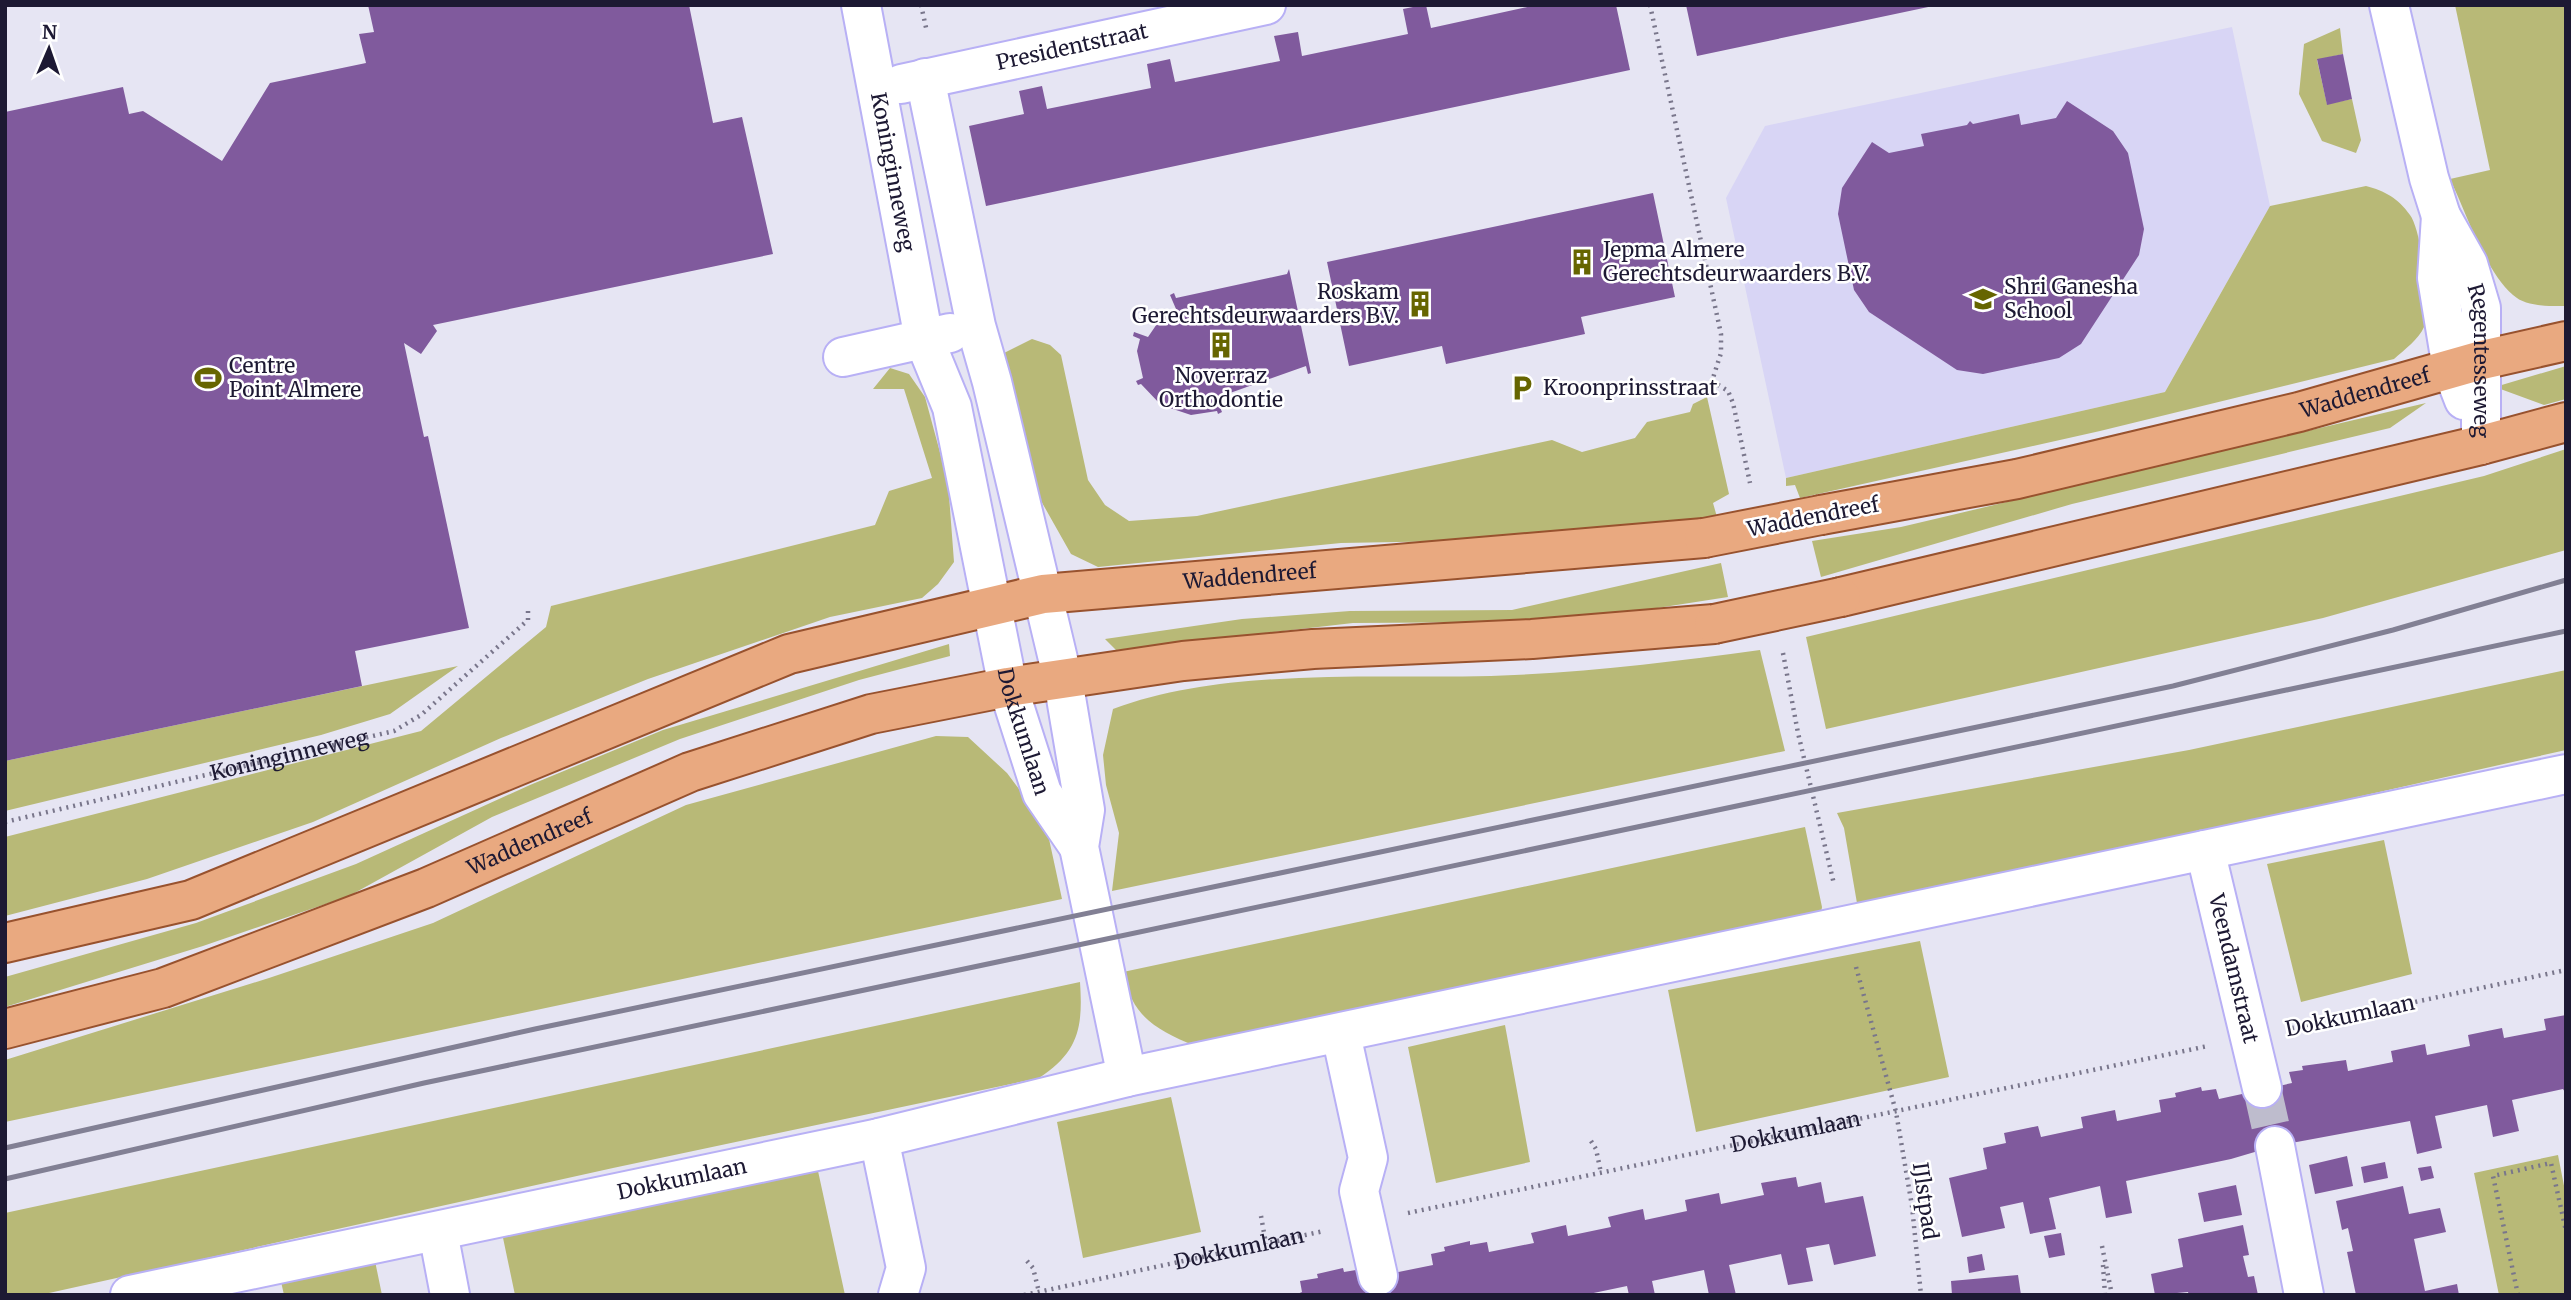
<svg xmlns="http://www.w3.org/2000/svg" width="2571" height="1300" viewBox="0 0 2571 1300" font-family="Merriweather,serif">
	<rect width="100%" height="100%" fill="#e6e5f3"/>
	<!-- built -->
	<path fill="#d8d5f5" d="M2232,27L2270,206L2165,392L1786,478L1726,198L1765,126Z"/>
	<!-- green -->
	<path fill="#b8b977" d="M2455,5H2566V306C2549,306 2526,307 2513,295C2485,271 2466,212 2450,179L2490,170Z
		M2340,28L2343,54L2317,60L2327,104L2352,99L2361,140L2356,153L2322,141L2299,94L2304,44Z
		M2366,186C2385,191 2398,198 2410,215C2422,231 2431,309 2424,327C2419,339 2404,350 2394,359L2100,431L1800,498L1795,485L1786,486V478L2165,392L2270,206Z
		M1032,339L1050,345L1061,355L1088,480L1105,505L1129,521L1197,516L1552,440L1582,452L1635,438L1647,422L1690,412L1693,404L1707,397L1729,494L1713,503L1717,517L1565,539L1341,543L1098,567L1071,554L1036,492L1002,354Z
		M2566,366V399L2544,405L2495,387Z
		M890,368L909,374L925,397L948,482L954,562L938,584L922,598L830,617L648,679L501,738L313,822L147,879L5,916V837L421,731L546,627L551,606L875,525L889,491L932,478L904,389H873Z
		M2426,403L2390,428L2072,504L1821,577L1812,541L1901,527Z
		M2566,449V550L2323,618L1826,729L1806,637L2484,476Z
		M1721,563L1728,597L1625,613L1515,622L1353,623L1116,650L1105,639L1242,619L1350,611L1512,610Z
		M949,644L950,656L859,680L680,739L492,817L349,896L203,946L5,1007V977L196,923L356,864L530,785L663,730Z
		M1760,650L1785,751L1112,891L1119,833L1106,785L1103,755L1113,709C1225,667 1372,679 1491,676C1582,673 1671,662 1760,650Z
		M458,666L390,714L321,735L5,811V761Z
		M2566,670V750L1858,909L1844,828L1837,813L2189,750Z
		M936,736L968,737L1007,773L1046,825L1062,899L5,1122V1060L269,978L433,923L686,805Z
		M1805,827L1822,907L1820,919L1195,1046C1155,1029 1132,1017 1123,972Z
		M2384,840L2412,974L2301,1002L2267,864Z
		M1920,941L1949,1077L1696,1132L1668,990Z
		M1080,982C1083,1027 1079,1052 1039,1078L613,1168L40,1295H5V1213Z
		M1505,1025L1530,1162L1436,1183L1408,1047Z
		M1171,1097L1201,1232L1083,1258L1057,1122Z
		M2558,1155L2566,1196V1295H2499L2474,1173Z
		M818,1171L845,1295H515L502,1233Z
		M375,1261L382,1295H284L280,1277Z"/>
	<!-- building -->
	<path fill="#805a9d" d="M368,5H689L713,123L742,117L773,254L433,325L437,331L421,354L404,343L424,437L428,436L469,628L355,651L362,686L5,761V112L123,87L129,114L143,111L222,161L270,83L366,63L359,34L374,32Z
		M1423,5H1426L1431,28L1536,5H1616L1630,70L986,206L969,126L1024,114L1019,91L1042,86L1047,109L1151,88L1147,64L1170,59L1175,82L1280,61L1274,36L1298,32L1302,56L1408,34L1403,9Z
		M1686,5H1933V6L1697,56Z
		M2343,54L2352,99L2327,105L2317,59Z
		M2067,101L2113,131L2128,153L2144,229L2139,255L2081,344L2059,358L1983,374L1957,370L1869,312L1854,290L1838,214L1842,188L1872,142L1889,153L1924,146L1921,134L1967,125L1970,121L1973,124L2019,114L2021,125L2056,118Z
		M1653,193L1675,297L1581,317L1585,334L1446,364L1442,346L1349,366L1327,262Z
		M1289,269L1311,373L1308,374L1306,366L1216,398L1222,412L1218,414L1217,411L1191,415L1161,405L1141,384L1138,385L1136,381L1143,378L1137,351L1140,339L1133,336L1134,332L1148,337L1161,318L1176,309L1170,295L1174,293L1176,298L1287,274Z
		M2566,1015V1094L2563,1089L2512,1100L2519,1131L2493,1137L2487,1105L2435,1116L2442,1148L2417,1154L2410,1121L2275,1146L2231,1159L2126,1181L2132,1213L2106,1218L2100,1186L2049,1198L2056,1229L2030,1234L2023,1202L2000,1207L2005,1228L1962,1237L1949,1178L1987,1169L1983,1148L2006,1143L2004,1133L2038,1126L2041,1137L2083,1128L2081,1117L2115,1110L2117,1121L2161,1112L2159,1100L2176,1097L2175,1093L2201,1087L2202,1091L2216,1089L2219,1099L2292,1083L2289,1072L2303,1070L2302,1066L2346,1060L2348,1071L2393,1062L2391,1051L2425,1044L2427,1055L2470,1046L2468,1035L2502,1028L2504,1038L2546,1030L2544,1019Z
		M2347,1156L2353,1186L2315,1194L2309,1165Z
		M2385,1162L2388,1178L2364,1183L2361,1167Z
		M2431,1166L2434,1178L2421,1181L2418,1168Z
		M1796,1177L1798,1187L1821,1182L1825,1203L1863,1196L1876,1256L1834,1265L1829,1244L1806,1248L1813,1281L1788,1285L1781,1254L1729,1265L1736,1295H1709L1704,1270L1652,1281L1655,1295H1629L1627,1286L1584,1295H1295L1302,1292L1300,1281L1318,1278L1317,1274L1343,1268L1344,1272L1356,1270L1359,1280L1433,1265L1431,1254L1445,1251L1444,1247L1470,1241V1245L1487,1242L1489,1252L1534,1243L1531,1233L1566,1225L1568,1236L1611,1227L1608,1217L1625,1213L1643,1209L1645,1220L1687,1211L1685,1200L1719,1193L1721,1204L1764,1195L1761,1183Z
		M2236,1185L2242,1215L2204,1222L2198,1193Z
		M2403,1186L2409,1214L2440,1208L2446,1232L2414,1239L2425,1291L2457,1284L2459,1295H2356L2347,1252L2353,1251L2348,1228L2342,1230L2336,1201Z
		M2243,1225L2249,1255L2243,1256L2248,1277L2254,1276L2258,1295H2189L2188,1292L2155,1295L2151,1274L2183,1267L2178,1239Z
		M2061,1233L2065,1255L2049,1258L2044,1236Z
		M1982,1254L1985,1270L1969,1273L1967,1257Z
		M2018,1275L2021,1295H1952L1951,1281Z"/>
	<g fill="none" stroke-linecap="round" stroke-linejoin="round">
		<!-- minor-tunnel -->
		<path stroke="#bebccd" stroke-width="38" stroke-dasharray="38 19" stroke-linecap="butt" d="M2262,1088L2275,1146"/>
		<!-- minor casing -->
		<g stroke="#b8b0f5" stroke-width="42">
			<g id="minor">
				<path id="s4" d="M861,5L924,339L952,407L1008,687L1042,793L1079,847"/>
				<path id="s5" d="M2389,5L2429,178L2441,216L2468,264L2481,308V445"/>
				<path d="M925,78L976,326L992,382L1063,680L1085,810L1079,847L1127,1077"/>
				<path id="s6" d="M901,84L1266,5"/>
				<path d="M2441,216L2437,278L2452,369L2464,400"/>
				<path d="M843,357L950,333"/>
				<path id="s7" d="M2205,850L2262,1088"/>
				<path d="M1341,1034L1368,1158L1359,1191L1378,1276"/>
				<path d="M879,1138L906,1268L898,1295"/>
				<path d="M2275,1146L2304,1295"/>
				<path d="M438,1232L450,1295"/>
				<path id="s8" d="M130,1295L879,1138L1127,1077L2566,774"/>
			</g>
		</g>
		<!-- major casing -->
		<g stroke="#98522e" stroke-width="42">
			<g id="major">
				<path id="s9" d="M1821,515L2017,479L2299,412L2482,360L2566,341"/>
				<path d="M1841,597L2481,445L2566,422"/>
				<path id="s10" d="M5,943L191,900L789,654L1043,594L1704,538"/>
				<path id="s11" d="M5,1029L163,988L426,888L690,772L871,714L1008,687L1183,661L1313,649L1532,639L1714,624"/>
			</g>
		</g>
		<!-- path -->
		<g stroke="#79768b" stroke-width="4.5" stroke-dasharray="2 5" stroke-linecap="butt">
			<path d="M921,5L927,32"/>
			<path d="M1650,5L1721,334V353L1712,381L1728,391L1733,403L1750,483"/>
			<path d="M1783,653L1798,733L1834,884"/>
			<path id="s1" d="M5,822L394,731L421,715L528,620V611"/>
			<path d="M1856,967L1896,1112L1912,1206L1921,1295"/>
			<path d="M2292,1028L2566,970"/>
			<path d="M1591,1141L1596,1149L1601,1173"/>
			<path id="s2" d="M1408,1213L2208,1046"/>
			<path d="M1261,1216L1266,1244"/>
			<path d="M2102,1246L2112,1295"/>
			<path d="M1027,1261L1033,1268L1039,1292"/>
			<path d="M2103,1265L2105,1295"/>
			<path id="s3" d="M1024,1295L1324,1231"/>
			<path d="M2518,1295L2493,1176L2551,1163L2566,1231"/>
		</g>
		<!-- minor -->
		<use href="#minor" stroke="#fff" stroke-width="38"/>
		<!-- major -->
		<use href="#major" stroke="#e9a980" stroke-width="38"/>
		<!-- rail -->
		<path stroke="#828094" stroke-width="5" d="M5,1148L535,1029L2173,686L2393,630L2566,580
			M5,1179L424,1083L2566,631"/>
		<!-- major-bridge casing -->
		<g stroke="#98522e" stroke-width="42" stroke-linecap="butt">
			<path id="major-bridge" d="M1704,538L1821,515
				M1714,624L1841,597"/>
		</g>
		<!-- major-bridge -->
		<use href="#major-bridge" stroke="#e9a980" stroke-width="38"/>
	</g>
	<!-- icons -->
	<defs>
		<g id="building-bare" transform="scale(2.1)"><path d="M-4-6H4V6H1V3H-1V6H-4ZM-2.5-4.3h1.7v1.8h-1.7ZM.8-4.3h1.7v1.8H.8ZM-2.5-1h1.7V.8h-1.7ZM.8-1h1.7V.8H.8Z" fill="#666500" stroke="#fff" stroke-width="2.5" paint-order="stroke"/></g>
		<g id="school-bare" transform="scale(2.1)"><path d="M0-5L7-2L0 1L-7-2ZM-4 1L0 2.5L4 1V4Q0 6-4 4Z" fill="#666500" stroke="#fff" stroke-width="2.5" paint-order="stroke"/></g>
		<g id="stadium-bare" transform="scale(2.1)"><path d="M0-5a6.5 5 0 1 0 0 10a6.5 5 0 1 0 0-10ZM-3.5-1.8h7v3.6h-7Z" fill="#666500" stroke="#fff" stroke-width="2.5" paint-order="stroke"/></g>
		<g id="parking-bare" transform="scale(2.1)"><path d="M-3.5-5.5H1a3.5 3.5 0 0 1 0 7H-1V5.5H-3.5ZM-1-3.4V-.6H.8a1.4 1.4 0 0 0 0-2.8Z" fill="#666500" stroke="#fff" stroke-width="2.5" paint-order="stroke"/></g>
	</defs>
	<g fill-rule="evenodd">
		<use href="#building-bare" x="1582" y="262"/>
		<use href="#school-bare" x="1983" y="299"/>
		<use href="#building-bare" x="1420" y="304"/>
		<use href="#building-bare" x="1221" y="345"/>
		<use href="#stadium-bare" x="208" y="378"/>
		<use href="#parking-bare" x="1522" y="388"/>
	</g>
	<g text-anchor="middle" stroke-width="5" stroke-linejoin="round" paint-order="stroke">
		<!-- street labels -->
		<g font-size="21" fill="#1d1933" stroke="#fff">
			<text dy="7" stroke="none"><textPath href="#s6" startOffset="175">Presidentstraat</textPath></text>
			<text dy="7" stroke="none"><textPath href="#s4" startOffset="170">Koninginneweg</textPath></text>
			<text dy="7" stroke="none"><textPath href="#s5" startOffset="371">Regentesseweg</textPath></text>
			<text dy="7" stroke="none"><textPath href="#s9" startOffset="558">Waddendreef</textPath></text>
			<text transform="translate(1813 517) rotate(-11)" y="7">Waddendreef</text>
			<text dy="7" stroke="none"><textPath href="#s10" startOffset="1306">Waddendreef</textPath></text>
			<text dy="7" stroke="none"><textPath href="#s4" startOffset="746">Dokkumlaan</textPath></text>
			<text dy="7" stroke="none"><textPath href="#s1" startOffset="292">Koninginneweg</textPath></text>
			<text dy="7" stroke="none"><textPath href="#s11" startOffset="558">Waddendreef</textPath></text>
			<text dy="7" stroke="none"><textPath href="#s7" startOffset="122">Veendamstraat</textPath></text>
			<text transform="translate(2350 1016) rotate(-12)" y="7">Dokkumlaan</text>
			<text dy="7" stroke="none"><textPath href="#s2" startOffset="396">Dokkumlaan</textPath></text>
			<text dy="7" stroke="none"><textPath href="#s8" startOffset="564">Dokkumlaan</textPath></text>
			<text transform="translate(1925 1201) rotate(82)" y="7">IJlstpad</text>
			<text dy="7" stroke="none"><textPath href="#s3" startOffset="220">Dokkumlaan</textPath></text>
		</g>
		<!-- poi labels -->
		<g font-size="21" fill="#1d1933" stroke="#fff" text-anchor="start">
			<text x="1603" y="257">Jepma Almere<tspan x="1603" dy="24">Gerechtsdeurwaarders B.V.</tspan></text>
			<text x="2004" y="294">Shri Ganesha<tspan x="2004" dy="24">School</tspan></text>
			<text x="1399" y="299" text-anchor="end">Roskam<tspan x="1399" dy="24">Gerechtsdeurwaarders B.V.</tspan></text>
			<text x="229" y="373">Centre<tspan x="229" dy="24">Point Almere</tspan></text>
			<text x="1221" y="383" text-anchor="middle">Noverraz<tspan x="1221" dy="24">Orthodontie</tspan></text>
			<text x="1543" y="395">Kroonprinsstraat</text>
		</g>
	</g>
	<!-- border -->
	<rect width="2571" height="1300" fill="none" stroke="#1d1933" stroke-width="14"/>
	<!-- north arrow -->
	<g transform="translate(49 49) rotate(2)" stroke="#ffffff" stroke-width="5" paint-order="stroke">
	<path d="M0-5L12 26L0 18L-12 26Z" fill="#1d1933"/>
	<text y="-10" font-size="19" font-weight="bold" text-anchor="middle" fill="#1d1933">N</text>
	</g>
</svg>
